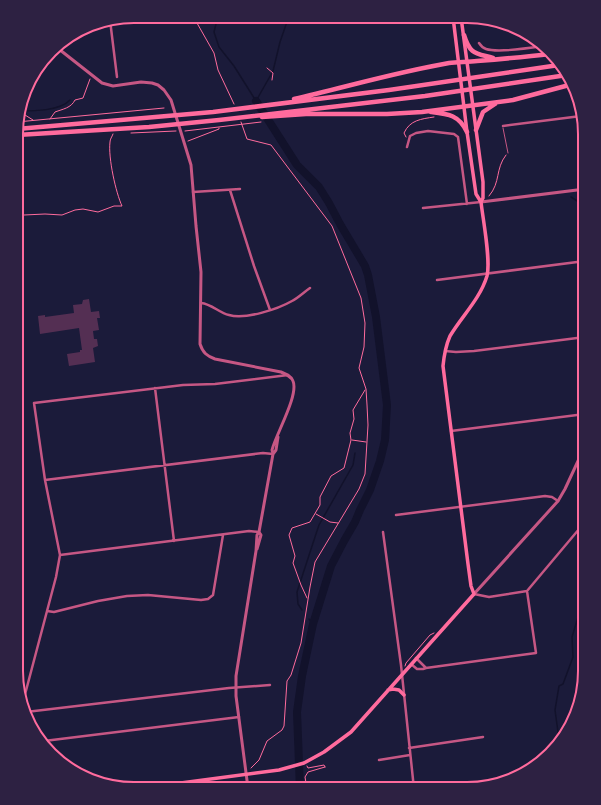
<svg xmlns="http://www.w3.org/2000/svg" width="601" height="805" viewBox="0 0 601 805" font-family="Spectral,serif">
	<rect width="100%" height="100%" fill="#1b1b3a"/>
	<g fill="none" stroke-linecap="round" stroke-linejoin="round">
		<!-- stream -->
		<path stroke="#12122b" stroke-width="1.5" d="M218,16L214,32L219,47L234,66L256,101
			M256,101L273,71L280,42L289,16
			M20,111C33,111 60,111 70,100
			M571,197L585,206
			M302,610L298,604L297,592L315,537L319,525L353,465L355,453
			M309,619L313,624
			M558,743V732L555,710L559,686L563,684L573,657L572,637L579,614L585,587"/>
		<!-- river -->
		<path stroke="#12122b" stroke-width="8" d="M256,101L297,165L319,187L329,203L340,224L365,266L368,275L376,317L387,405L385,440L380,461L370,490L360,510L355,522L344,541L331,566L313,624L302,676L297,712L300,789"/>
	</g>
	<!-- building -->
	<path fill="#542f53" d="M89,299L91,312L99,311L100,318H97L99,330L93,331L94,339H97L98,346L93,348L95,362L69,366L67,354L80,352V350H82L79,328L40,334L38,316L45,315V317L74,313L73,305L82,304L83,300Z"/>
	<g fill="none" stroke-linecap="round" stroke-linejoin="round">
		<!-- path -->
		<path stroke="#ff6b9d" stroke-width="1" d="M193,16L214,53L218,70L234,104
			M267,68L273,73L272,80
			M18,116L25,115L33,120
			M50,119L55,112C63,109 71,108 75,100L83,98L90,79
			M17,122L164,108
			M241,122L247,139L271,145L332,226L361,298L365,323L364,347L359,368L366,389L367,405L368,425L365,474L359,489L315,562L310,587L301,643L291,675L287,681L284,726L282,730L267,741L259,760L251,768
			M185,131L261,122
			M131,133L176,131
			M406,137L404,133C410,120 421,119 434,117
			M188,141L219,129V128
			M489,196C501,182 495,169 506,155
			M17,218L24,215L45,214L62,215L75,210L83,209L98,212L114,206H122C116,193 108,158 110,142C110,139 112,137 113,134
			M352,440L366,442
			M316,514L330,522L338,523
			M307,598L301,585L293,563L295,556L289,535L292,528L310,522L320,505V497L331,476L344,468L351,440L350,433L354,419L353,410L365,390
			M405,666L406,663L430,635L434,633
			M307,766L308,768L324,765L325,767
			M307,789L305,777L308,772L325,767"/>
		<!-- service -->
		<path stroke="#c65784" stroke-width="1" d="M503,128L508,153"/>
		<!-- minor -->
		<path stroke="#c65784" stroke-width="2.5" d="M110,20L117,77
			M479,43C481,46 483,48 486,49C498,53 530,48 543,46
			M503,126L581,116
			M407,147L410,136L416,133L428,131L454,134L458,137L467,204
			M230,190L254,266L270,310
			M193,192L240,189
			M423,208L481,202
			M437,280L585,261
			M201,303C212,304 219,313 229,315C245,320 278,309 292,301C298,298 304,292 310,288
			M445,351L456,352L474,351L585,337
			M155,388L174,541
			M451,431L585,414
			M45,480L263,453L273,454
			M396,515L545,496L552,497L558,501
			M383,532L401,665L414,789
			M60,555L249,531L259,532
			M474,594L489,597L527,591
			M47,611L54,612L98,601L127,596L148,595L201,600L208,599L213,595L223,535
			M416,658L426,668
			M411,664L417,669H423L426,668L536,653L527,591L585,522
			M23,702L56,577L60,555L45,480L34,403L183,385L215,384L288,375
			M26,712L229,688L270,685
			M44,741L239,717
			M409,748L483,737
			M379,760L410,755"/>
		<!-- tertiary -->
		<path stroke="#c65784" stroke-width="3" d="M55,46L102,83L113,86L141,82L152,83L158,85L164,90L171,100L191,165L196,226L201,272L200,344C203,353 207,356 215,359L281,372C286,374 291,376 293,381C299,395 276,434 272,450L273,454L259,532L257,535L256,551L236,676V696L248,788
			M481,202L585,189
			M273,454L276,450L278,437
			M257,549L261,535L259,532
			M474,594L558,501L565,489L585,446"/>
		<!-- secondary -->
		<path stroke="#ff6b9d" stroke-width="3.5" d="M453,17L467,132L476,194L481,202
			M388,690L393,689L399,690L404,695
			M143,788L279,770L304,763L324,752L351,732L474,594L471,586L468,564L443,366C444,356 446,345 450,336C462,316 480,299 487,276C491,260 483,220 481,202L483,198V182L461,17"/>
		<!-- motorway -->
		<path stroke="#ff6b9d" stroke-width="4.5" d="M464,35C470,55 476,53 493,58
			M294,99C346,87 397,72 449,63C458,62 468,62 477,61C501,59 525,57 550,54
			M431,112C449,114 459,115 467,132
			M262,117L306,114H387L422,112L513,100L573,84
			M17,129L213,112L389,90L559,65
			M476,130L483,112L495,104
			M17,135L149,127L219,120L425,96L567,75"/>
	</g>
	<!-- crop -->
	<path d="M0 0H601V805H0ZM134 23H467A111 111 0 0 1 578 134V671A111 111 0 0 1 467 782H134A111 111 0 0 1 23 671V134A111 111 0 0 1 134 23Z" fill="#2d2142" fill-rule="evenodd"/>
	<path fill="none" stroke="#ff6b9d" stroke-width="2" d="M134 23H467A111 111 0 0 1 578 134V671A111 111 0 0 1 467 782H134A111 111 0 0 1 23 671V134A111 111 0 0 1 134 23Z"/>
</svg>
